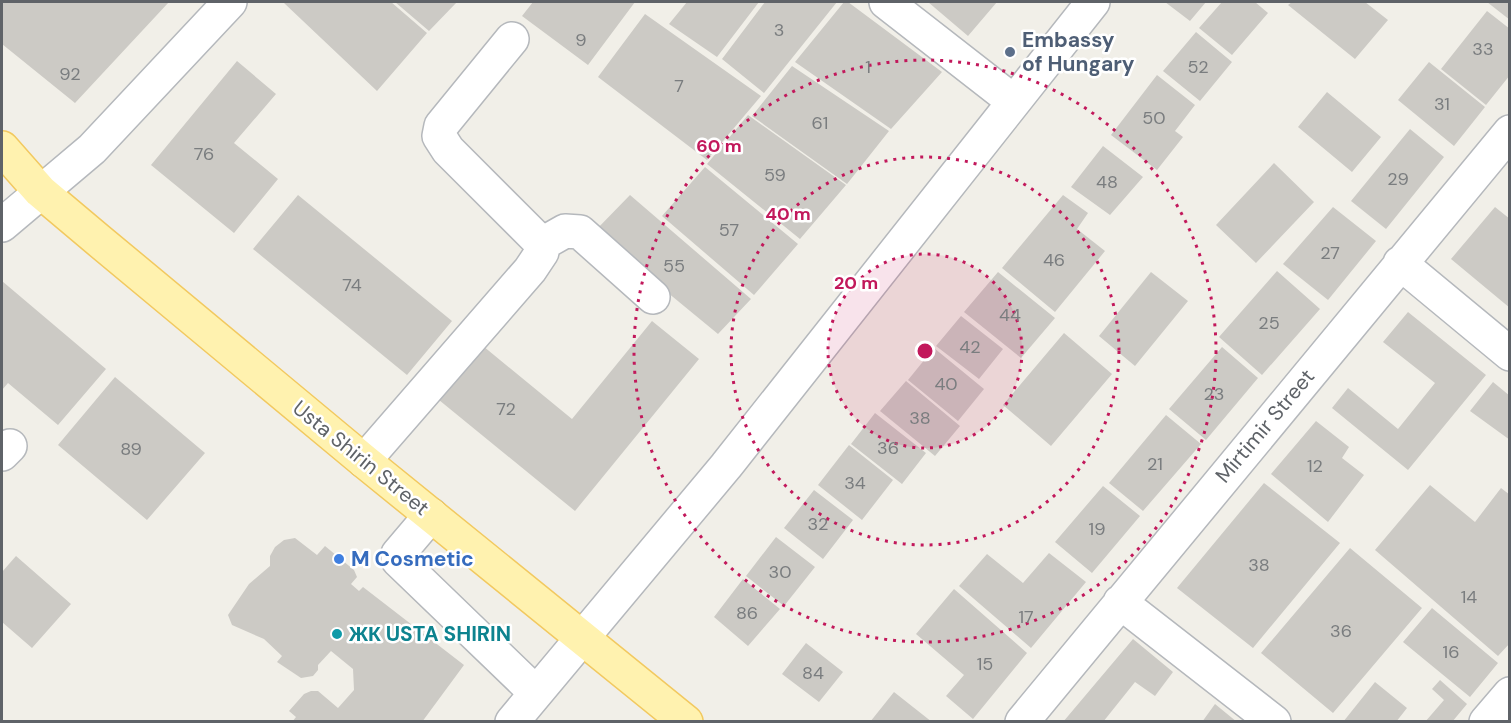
<svg xmlns="http://www.w3.org/2000/svg" width="1511" height="723" viewBox="0 0 1511 723" font-family="'DM Sans',sans-serif">
	<rect width="100%" height="100%" fill="#f1efe8"/>
	<!-- building -->
	<path fill="#cccac5" d="M2,2H169L75,103L2,44Z
		M285,2H391L427,33L377,91L284,3Z
		M395,2H457L429,31Z
		M533,2H635L588,65L522,16Z
		M687,2H759L717,57L669,24Z
		M765,2H837L764,93L722,59Z
		M844,2H848L942,72L891,129L795,62Z
		M928,2H997L968,36Z
		M1165,2H1206L1190,21Z
		M1222,2H1255L1268,13L1232,55L1199,28Z
		M1292,2H1365L1388,20L1355,59L1288,5Z
		M1487,2H1510V20Z
		M1487,11L1510,29V75L1486,105L1441,69Z
		M645,14L761,96L707,160L598,77Z
		M1196,32L1232,62L1200,101L1163,71Z
		M237,61L276,94L234,143L278,179L234,233L151,165Z
		M1429,62L1485,107L1454,146L1398,100Z
		M792,66L889,131L847,184L752,116Z
		M1157,75L1195,105L1175,131L1183,137L1157,170L1111,135Z
		M1327,92L1381,137L1352,172L1298,127Z
		M748,115L846,185L800,239L707,164Z
		M1410,129L1444,157L1386,229L1351,201Z
		M1103,146L1143,177L1110,215L1071,187Z
		M1274,163L1314,202L1256,263L1216,225Z
		M705,167L798,244L754,295L662,216Z
		M298,195L452,321L407,375L253,249Z
		M630,195L751,299L718,334L594,232Z
		M1063,195L1088,213L1077,229L1105,251L1055,312L1002,268Z
		M1333,207L1376,241L1328,300L1283,264Z
		M1495,207L1510,219V308L1451,259Z
		M1277,271L1320,309L1262,375L1219,337Z
		M998,272L1055,318L1021,358L964,312Z
		M1151,272L1188,301L1135,366L1099,336Z
		M2,281L106,369L58,425L8,383L2,390Z
		M1408,312L1486,375L1408,470L1332,408L1348,388L1398,429L1435,383L1383,342Z
		M961,316L1003,349L979,379L936,346Z
		M652,321L699,359L575,511L439,400L483,346L572,419Z
		M1064,333L1112,374L1051,446L1003,405Z
		M1222,347L1258,378L1206,440L1169,409Z
		M934,348L984,389L958,421L908,380Z
		M115,377L205,453L147,520L58,445Z
		M906,381L960,426L935,456L880,411Z
		M1493,382L1510,396V440L1470,411Z
		M875,413L926,453L902,484L851,444Z
		M1166,415L1201,444L1143,511L1109,483Z
		M1316,421L1349,447L1342,458L1364,475L1328,522L1271,474Z
		M849,445L893,480L862,520L818,485Z
		M1264,483L1340,543L1253,648L1177,588Z
		M1430,485L1475,522L1501,488L1510,495V643L1498,656L1375,550Z
		M1103,486L1140,516L1092,573L1055,542Z
		M814,490L853,520L823,559L784,528Z
		M776,537L815,567L784,606L746,576Z
		M295,538L317,555L325,546L354,570L357,577L351,584L359,591L363,587L464,665L422,722H292L296,717L289,711L304,694L311,691H318L338,708L354,690L353,669L331,651L318,665V670L313,676L301,678L277,662L282,656L264,639L232,625L228,615L249,584L270,566V556L275,547L284,540Z
		M1350,548L1422,608L1333,713L1261,653Z
		M1049,553L1086,582L1031,648L959,586L987,554L1023,583Z
		M16,556L71,604L32,648L2,622V572Z
		M743,579L780,609L748,646L714,617Z
		M954,589L1027,653L973,719L946,696L964,675L916,634Z
		M1432,608L1498,663L1470,697L1403,642Z
		M1133,639L1173,672L1155,696L1135,682L1103,722H1063Z
		M806,643L843,672L819,702L782,674Z
		M1440,680L1467,704L1452,722H1425L1444,700L1432,689Z
		M1375,682L1407,708L1396,722H1343Z
		M894,692L932,722H870Z
		M1215,704L1237,722H1202Z"/>
	<g fill="none" stroke-linecap="round" stroke-linejoin="round">
		<!-- minor casing -->
		<g stroke="#b5b8bc" stroke-width="36">
			<path id="minor" d="M886,2L1013,101
				M2,225L92,149L230,2
				M542,244L565,231L580,232L653,297
				M1400,263L1510,354
				M2,454L10,446
				M364,461L530,270L542,252V244L448,150L439,136L441,126L512,39
				M431,515L398,554V560L536,693
				M1120,602L1274,722
				M512,722L726,466L1093,2
				M1022,722L1510,132
				M1486,722L1510,694"/>
		</g>
		<!-- major casing -->
		<g stroke="#f2c960" stroke-width="36">
			<path id="major" d="M2,148L40,191L97,239L364,461L686,722"/>
		</g>
		<!-- minor -->
		<use href="#minor" stroke="#fff" stroke-width="33"/>
		<!-- major -->
		<use href="#major" stroke="#fff2af" stroke-width="33"/>
	</g>
	<!-- distance rings -->
	<circle cx="925" cy="351" r="97" fill="#c2185b" fill-opacity=".12"/>
	<g fill="none" stroke="#c2185b" stroke-width="3" stroke-dasharray="3 6">
		<circle cx="925" cy="351" r="97"/>
		<circle cx="925" cy="351" r="194"/>
		<circle cx="925" cy="351" r="291"/>
	</g>
	<!-- markers -->
	<circle fill="#5c6f8a" stroke="#fff" stroke-width="2" cx="1010" cy="52" r="6"/>
	<circle fill="#3f7fe0" stroke="#fff" stroke-width="2" cx="339" cy="559" r="6"/>
	<circle fill="#0f9aa8" stroke="#fff" stroke-width="2" cx="337" cy="634" r="6"/>
	<g text-anchor="middle" stroke-width="5" stroke-linejoin="round" paint-order="stroke">
		<!-- number labels -->
		<g font-size="18" fill="#7a7d7f">
			<text x="779" y="36">3</text>
			<text x="581" y="46">9</text>
			<text x="1483" y="55">33</text>
			<text x="868" y="73">1</text>
			<text x="1198" y="73">52</text>
			<text x="70" y="80">92</text>
			<text x="679" y="92">7</text>
			<text x="1442" y="110">31</text>
			<text x="1154" y="124">50</text>
			<text x="820" y="129">61</text>
			<text x="204" y="160">76</text>
			<text x="775" y="181">59</text>
			<text x="1398" y="185">29</text>
			<text x="1107" y="188">48</text>
			<text x="729" y="236">57</text>
			<text x="1330" y="259">27</text>
			<text x="1054" y="266">46</text>
			<text x="674" y="272">55</text>
			<text x="352" y="291">74</text>
			<text x="1010" y="321">44</text>
			<text x="1269" y="329">25</text>
			<text x="970" y="353">42</text>
			<text x="946" y="390">40</text>
			<text x="1214" y="400">23</text>
			<text x="506" y="415">72</text>
			<text x="920" y="424">38</text>
			<text x="888" y="454">36</text>
			<text x="131" y="455">89</text>
			<text x="1155" y="470">21</text>
			<text x="1315" y="472">12</text>
			<text x="855" y="489">34</text>
			<text x="818" y="530">32</text>
			<text x="1097" y="535">19</text>
			<text x="1259" y="571">38</text>
			<text x="780" y="578">30</text>
			<text x="1469" y="603">14</text>
			<text x="747" y="619">86</text>
			<text x="1026" y="623">17</text>
			<text x="1341" y="637">36</text>
			<text x="1451" y="658">16</text>
			<text x="985" y="670">15</text>
			<text x="813" y="679">84</text>
		</g>
		<!-- service labels -->
		<g font-size="21" font-weight="bold" fill="#4e5e75" stroke="#fff" text-anchor="start">
			<text x="1022" y="47">Embassy<tspan x="1022" dy="24">of Hungary</tspan></text>
		</g>
		<!-- street labels -->
		<g font-size="21" fill="#5f6368" stroke="#fff">
			<text transform="translate(1265 426) rotate(-50)" y="7">Mirtimir Street</text>
			<text transform="translate(361 458) rotate(39)" y="7">Usta Shirin Street</text>
		</g>
		<!-- shop labels -->
		<g font-size="21" font-weight="bold" fill="#366cbe" stroke="#fff" text-anchor="start">
			<text x="351" y="566">M Cosmetic</text>
		</g>
		<!-- culture labels -->
		<g font-size="21" font-weight="bold" fill="#0d838f" stroke="#fff" text-anchor="start">
			<text x="349" y="641">ЖК USTA SHIRIN</text>
		</g>
	</g>
	<circle cx="925" cy="351" r="9" fill="#c2185b" stroke="#fff" stroke-width="3"/>
	<g font-size="18" text-anchor="middle" font-weight="bold" fill="#c2185b" stroke="#fff" stroke-width="5" stroke-linejoin="round" paint-order="stroke">
		<text x="719" y="152">60 m</text>
		<text x="788" y="220">40 m</text>
		<text x="856" y="289">20 m</text>
	</g>
	<!-- border -->
	<rect width="1511" height="723" fill="none" stroke="#5f6368" stroke-width="6"/>
</svg>
